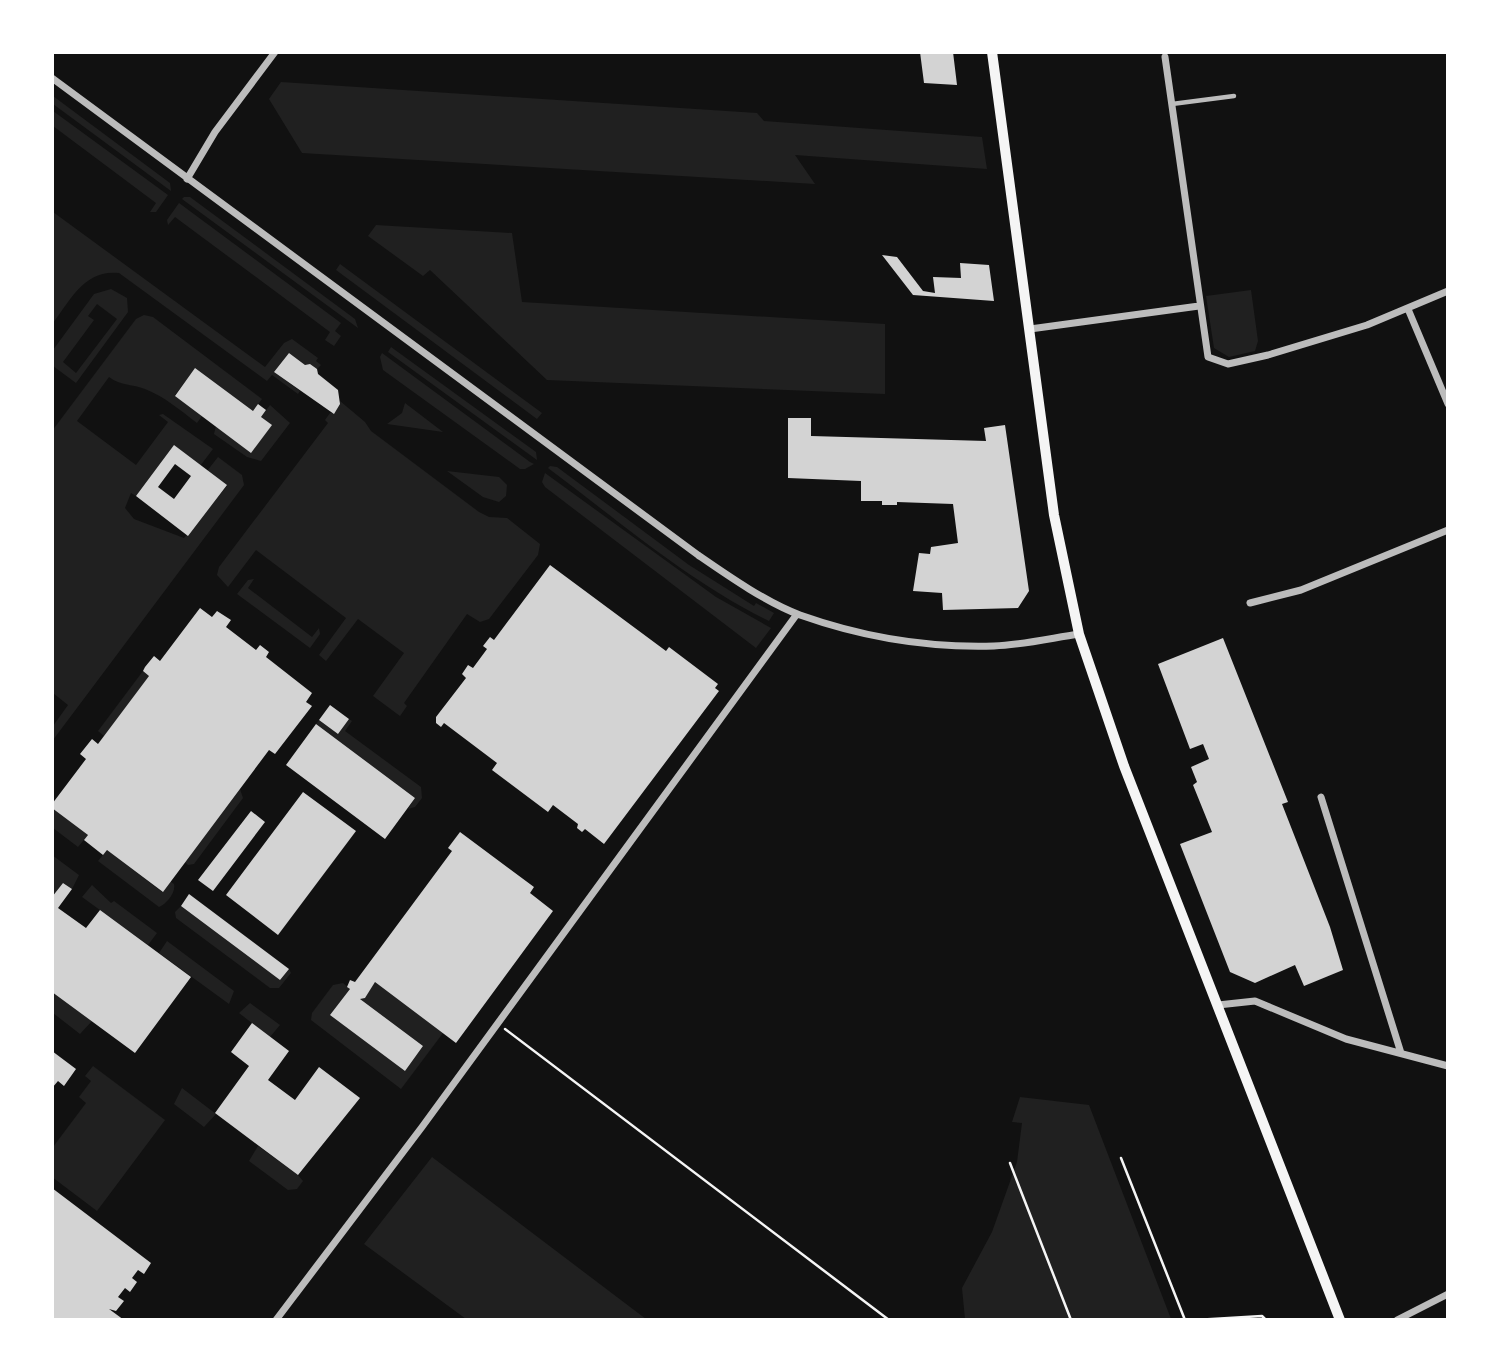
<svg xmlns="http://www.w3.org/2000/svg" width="1500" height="1372" viewBox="0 0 1500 1372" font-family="Lato,sans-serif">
	<rect width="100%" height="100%" fill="#111"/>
	<!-- green -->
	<path fill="#202020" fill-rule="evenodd" d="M281,82L757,113L764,121L982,137L987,169L795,155L815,184L302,153L269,99Z
		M53,96L170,183L171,191L53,104Z
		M53,111L168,195L156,212H150L156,203L53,126Z
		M184,197H190L355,319L358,328L182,199Z
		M179,203L341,323L335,331L341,336L334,346L325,340L330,332L175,217L168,225L167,220Z
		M53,212L265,367L284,343L292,339L318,358L316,361L321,365L317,369L310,364L305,365L289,353L274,372L300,391L298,394L272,375L267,381L119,273C85,269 71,299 53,323Z
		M376,225L512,233L522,302L885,324V394L547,380L430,270L423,276L368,236Z
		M340,264L542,413L537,419L336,270Z
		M111,289L127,298L128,312L76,383L53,366V350L94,294ZM97,304L117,319L76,373L63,362L94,320L88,316Z
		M1251,290L1258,341L1255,351L1229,357L1214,348L1206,296Z
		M144,315L153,317L262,399L253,411L195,369L175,395L202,416L197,423C180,410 165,397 145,389C133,384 121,386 109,377L77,421L136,465L168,422L159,415L163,414L213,449L200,466L174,446L136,496L131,493L125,508L134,519L184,538L227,486L207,471L218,457L242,475L244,485L53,740V726L68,705L53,693L52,431L136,319Z
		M391,347L536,452L537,460L388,352Z
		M382,353L530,462L534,464L525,469H520L383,370L380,357Z
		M340,401L365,422L371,431L479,512L489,517L507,518L540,544L538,555L489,619L480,622L467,614L404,703L407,706L400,716L373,696L404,653L358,619L326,661L319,655L346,618L256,550L228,587L217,575L219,567L328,423L325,420L330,413H334Z
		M405,403L443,432L387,424L402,413Z
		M270,405L290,423L261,461L247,457L214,434L216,426L261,417Z
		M550,466L557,467L689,565L754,606L756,603L774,613L769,621C689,582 619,521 548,468Z
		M447,471L499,477L507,485L506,496L499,502L483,497Z
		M545,473L716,597L771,628L756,648L545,487L542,482Z
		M254,579L248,588L312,637L319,628L320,634L310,648L237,594L248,580Z
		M143,671L149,676L104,736L98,731Z
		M349,719L352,721L345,731L421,787L422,798L415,807L408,809L415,798L316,724L319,720L338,734Z
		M240,789L243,798L194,864L188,865L185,862Z
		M52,808L88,835L78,847L53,828Z
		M107,850L162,892L170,881L174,884C176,893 166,904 159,907L98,861Z
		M52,855L79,875L72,889L63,883L53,897Z
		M92,885L111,903L114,901L157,933L148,945L82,897Z
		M181,906L280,980L289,969L291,973L279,988H270L176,918L175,912Z
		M167,941L234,991L229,1004L159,953Z
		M375,982L443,1033L401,1089L311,1020L312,1013L333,985L343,983L350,989L331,1015L405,1071L423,1046L360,999L365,998Z
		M52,992L92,1021L80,1034L53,1013Z
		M250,1003L280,1025L270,1037L239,1013Z
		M93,1066L165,1120L97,1211L52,1177L53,1147L86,1103L79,1097L91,1081L85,1076Z
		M182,1088L216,1114L204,1127L174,1104Z
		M1020,1097L1089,1105L1171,1319H965L962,1288L992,1232L1017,1162L1022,1123L1012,1122Z
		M258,1146L298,1175L303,1181L297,1189L288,1190L249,1161Z
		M432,1157L646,1319H466L364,1244Z"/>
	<!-- building -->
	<path fill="#d3d3d3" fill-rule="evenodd" d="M920,52H953L957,85L924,83Z
		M882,255L897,257L923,291L935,293L933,277L961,278L960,263L989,265L994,301L913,295Z
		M289,353L305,365L310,364L317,369L318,374L338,390L340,404L334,414L274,372Z
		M195,368L253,411L258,404L266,410L261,417L272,425L251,453L175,396Z
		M788,418H811V436L986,441L984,428L1005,425L1029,591L1018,608L943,610L942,593L913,591L919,553L930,554L931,547L958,543L953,504L897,502V505H882V501H861V481L788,478Z
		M174,445L227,485L188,536L136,496ZM175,464L191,476L174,499L158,487Z
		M550,565L666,651L669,647L718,684L715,688L719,691L604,844L585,829L582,832L577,828L578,824L553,805L548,812L492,770L497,763L444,723L441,727L436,723V717L466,678L462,674L468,665L473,668L487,649L483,646L490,637L494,640Z
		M200,608L212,617L217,611L231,620L226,627L256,650L260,645L269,652L266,657L312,693L306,702L312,706L275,754L269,750L163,892L107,850L103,855L84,840L88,835L52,808V804L86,759L80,754L92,739L98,744L149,676L143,671L145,667L154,656L160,661Z
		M1223,638L1288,802L1282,804L1330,927L1343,970L1304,986L1295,965L1255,983L1230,972L1180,844L1212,832L1193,785L1197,782L1191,767L1209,759L1203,744L1190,749L1158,664Z
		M330,705L349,719L338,734L319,720Z
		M316,724L415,798L385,839L286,765Z
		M303,792L356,831L278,935L226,895Z
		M251,811L265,822L213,891L198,880Z
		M460,832L534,887L530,893L553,911L456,1043L375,982L365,998L360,999L423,1046L405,1071L330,1015L350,989L347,987L350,980L355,982L452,851L448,848Z
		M63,883L72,889L58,908L86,928L100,910L191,977L135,1053L52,992V897Z
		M189,894L289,969L280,980L181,906Z
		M252,1023L289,1051L268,1080L295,1100L319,1067L360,1098L298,1175L215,1113L249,1066L231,1052Z
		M52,1051L76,1069L64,1086L58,1081L52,1088Z
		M52,1188L151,1263L144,1274L138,1270L132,1278L137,1282L130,1292L125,1288L118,1297L124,1301L116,1311L109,1309L124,1320H52Z"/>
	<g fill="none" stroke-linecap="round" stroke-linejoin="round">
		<!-- path -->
		<path stroke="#f5f5f5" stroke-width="2.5" d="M505,1029L889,1320
			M1121,1158L1185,1320
			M1010,1163L1071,1320
			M1195,1320L1262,1316L1266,1320"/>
		<!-- service -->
		<path stroke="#bcbcbc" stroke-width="4.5" d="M1172,104L1234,96"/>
		<!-- minor -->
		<path stroke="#bcbcbc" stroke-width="7" d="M1165,57L1208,357L1228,364L1268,355L1367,325L1448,291
			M52,78L698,555C727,575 767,603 800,615C862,637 928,648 994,646C1023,645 1052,638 1079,634
			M187,179L215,132L275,52
			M1408,309L1448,404
			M1030,329L1199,306
			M1250,603L1301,590L1448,530
			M1321,797L1401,1053
			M1218,1005L1255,1001L1346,1039L1448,1066
			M276,1320L422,1127L797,614
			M1397,1320L1448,1294"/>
		<!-- secondary -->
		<path stroke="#f5f5f5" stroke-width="10" d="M992,52L1054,515L1079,634L1124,766L1340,1320"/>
	</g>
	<!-- border -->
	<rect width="1500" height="1372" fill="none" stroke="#ffffff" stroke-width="108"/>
</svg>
